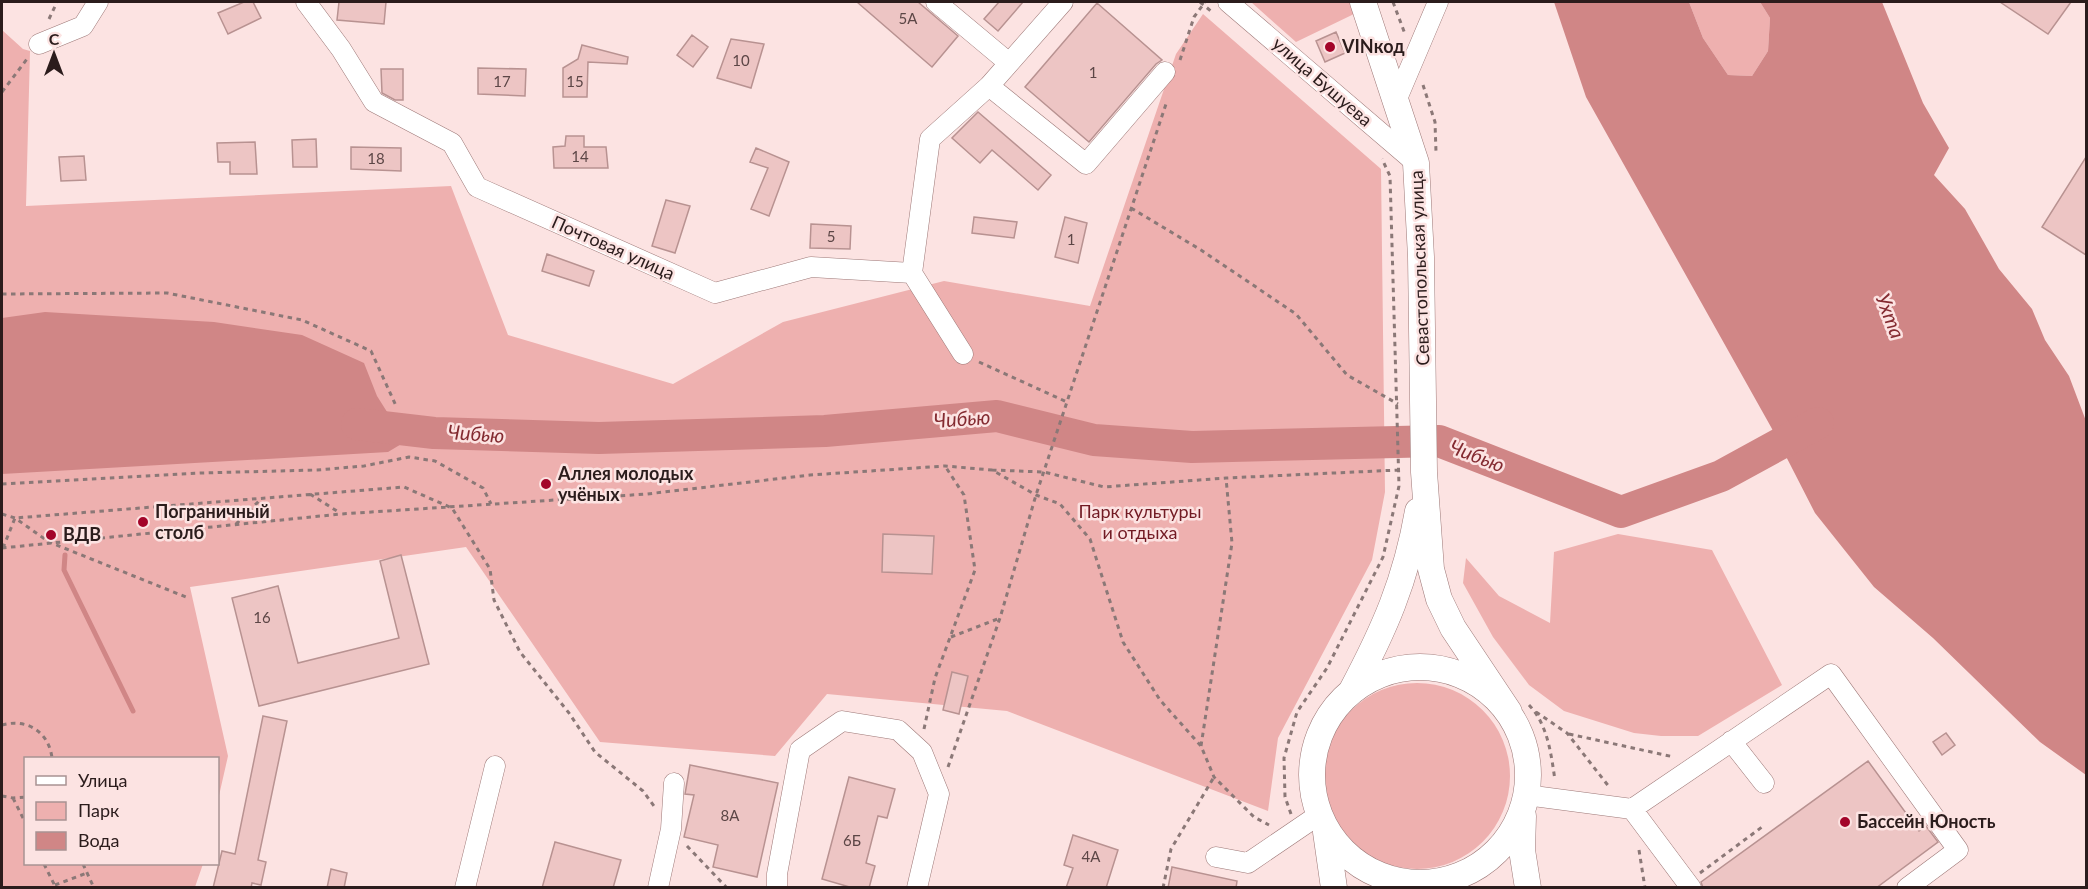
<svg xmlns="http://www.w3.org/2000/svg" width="2088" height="889" viewBox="0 0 2088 889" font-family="Lato,sans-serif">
	<rect width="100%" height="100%" fill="#fce3e2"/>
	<!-- green -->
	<path fill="#eeb0af" d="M1251,2H1350L1354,14L1296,42Z
		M1689,2H1760L1770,18L1768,51L1752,76L1728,75L1703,38Z
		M1203,14L1381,169L1385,492L1372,560L1278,738L1268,811L1007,711L827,694L775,756L600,742L466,547L190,587L228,756L218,800V758H26V864H203L195,887H2V30L23,49L30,51L26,206L451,186L508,335L673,384L783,322L944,281L1090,306L1176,54Z
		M1618,534L1712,550L1782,685L1698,736H1661L1634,733L1564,711L1529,685L1493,637L1463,583L1466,558L1499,596L1550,623L1554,552Z
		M1324 776a93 93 0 1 1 186 0a93 93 0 1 1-186 0Z"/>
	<!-- water -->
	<path fill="#d08686" d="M1554,2H1689L1703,38L1728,75L1752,76L1768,51L1770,18L1760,2H1882L1923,103L1949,148L1934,175L1965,209L1999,269L2032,309L2045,340L2069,376L2086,421V775L2040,742L1933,638L1874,587L1815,513L1771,427L1586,97Z
		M45,312L214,322L302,335L364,363L377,396L389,415L399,417L403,443L388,452L2,474V318Z"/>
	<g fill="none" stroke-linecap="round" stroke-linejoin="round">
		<!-- stream -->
		<path stroke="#d08686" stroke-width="5" d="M65,555L64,570L133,711"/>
		<!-- river -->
		<path stroke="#d08686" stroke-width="32" d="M357,424L434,433L599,438L825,431L997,416L1094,440L1192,447L1439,441L1621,512L1721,476L1818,423"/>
	</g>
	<!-- building -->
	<path fill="#edc5c4" stroke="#b89291" stroke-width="1.5" d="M244,2H253L261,18L228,34L218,13Z
		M339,2H386L384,24L337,20Z
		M857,2H918L958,36L932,67Z
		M999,2H1023L998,31L984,19Z
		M2000,2H2071L2048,34Z
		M1097,3L1162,60L1156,64L1089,142L1025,87Z
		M1336,32L1345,53L1325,62L1316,41Z
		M692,35L708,47L693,67L677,55Z
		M731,39L764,44L751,88L717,78Z
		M582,45L628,57L627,64L588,62L587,97H563V68L578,59Z
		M478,68L526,69L525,96L478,94Z
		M381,69H403V100H395L382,93Z
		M978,112L1051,175L1038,190L992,150L980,163L952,138Z
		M566,136H584V147H606L608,168H554L553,147L565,146Z
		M316,139L317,167H293L292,140Z
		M255,142L257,174H230V162H218L217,143Z
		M351,147L401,148V171L351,169Z
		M756,148L789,162L769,216L751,209L768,168L750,162Z
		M84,156L86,180L61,181L59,157Z
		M2086,157V255L2042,227Z
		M666,200L690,206L675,253L652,246Z
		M974,217L1017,222L1014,238L972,233Z
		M1065,217L1087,223L1078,263L1055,257Z
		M811,224L851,226L850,249L810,248Z
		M547,254L594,271L589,286L542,271Z
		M883,534L934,536L932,574L882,572Z
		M401,555L429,664L259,706L232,598L278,586L298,663L399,638L380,561Z
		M952,672L968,676L959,714L943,710Z
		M263,716L287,721L258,860L266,862L261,885L252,883L251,888H213L222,851L235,854Z
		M1946,733L1955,745L1942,755L1933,742Z
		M1868,761L1919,831L1926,826L1938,842L1876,888H1703L1701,882Z
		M690,765L778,783L757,877L713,867L718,845L684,837L694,795L685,794Z
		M849,777L895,789L887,818L878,816L866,863L875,866L869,888H853L822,879Z
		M1073,835L1118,850L1106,888H1066L1073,868L1064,865Z
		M555,842L621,860L613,888H542Z
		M1172,867L1237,881L1236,888H1168Z
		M331,869L347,873L344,888H327Z"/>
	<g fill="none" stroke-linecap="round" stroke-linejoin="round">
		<!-- minor casing -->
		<g stroke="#9d7877" stroke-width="21">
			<path id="minor" d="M306,2L341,49L374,102L452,143L477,187L715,293L811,267L912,273L963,354
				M936,2L1009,63
				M1228,2L1416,163
				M39,44L83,26L98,2
				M989,86L1086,164L1165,72
				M1396,101L1438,2
				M912,273L930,139L989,86L1063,2
				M1731,741L1764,783
				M1526,795L1632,809L1831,674L1958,850L1907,888
				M1632,809L1691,888
				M1216,857L1248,863L1320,814
				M465,888L495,766
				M658,888L671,829L674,783
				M777,888V874L800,750L842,721L898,730L922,752L939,794L917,888"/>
		</g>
		<!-- major casing -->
		<g stroke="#9d7877" stroke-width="27">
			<path id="major" d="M1363,2L1416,163L1421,257L1424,472L1431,569L1439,599L1453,628L1509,712
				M1312 775a108 108 0 1 1 216 0a108 108 0 1 1-216 0Z
				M1351,692C1384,630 1406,581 1418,511
				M1523,816L1522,850L1528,888
				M1326,832L1334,888"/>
		</g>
		<!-- path -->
		<path stroke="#8b7877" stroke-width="3" stroke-dasharray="4.5 4.5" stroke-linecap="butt" d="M1200,2L1212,12
			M1393,2L1405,34
			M49,19L57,2
			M1180,60L1194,17L1205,2
			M1423,85L1435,122L1436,152
			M2,92L27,59
			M1131,208L1201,250L1296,314L1347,375L1398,404
			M2,294L167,293L302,320L371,351L397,408
			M979,362L1067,402
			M992,470L1044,472L1104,487L1226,478L1399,470
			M2,484L201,473L317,470L364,466L409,457L435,461L483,488L491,504
			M310,494L340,513
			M2,514L15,518L49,542L186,597
			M236,524L261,499
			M2,548L341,514L647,494L810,475L945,466L992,470L1036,495L1060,504L1090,539L1123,642L1160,700L1201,746L1214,777L1254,817L1269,825
			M3,548L15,518L404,487L452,508L490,569L494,600L520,652L569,713L595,752L643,791L654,806
			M951,637L1000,618
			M1529,705C1548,725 1551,754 1555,780
			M1536,712L1567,733L1610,788
			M2,725C27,718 49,732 52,758
			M924,729L935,678L975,570L964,495L945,466
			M1569,734L1674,757
			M1201,746L1232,543L1226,478
			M948,767L1000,618L1036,495L1167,101
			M2,796L13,798L26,797
			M13,798L26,824
			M1291,814L1285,797L1284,758L1297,712L1327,668L1383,557L1399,486L1390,176L1382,159
			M687,846L727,888
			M1639,850L1645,888
			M44,864L56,888
			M83,864L94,888
			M1700,873L1762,827
			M55,885L87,873
			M1163,888L1171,849L1214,777"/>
		<!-- minor -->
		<use href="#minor" stroke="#fff" stroke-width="20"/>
		<!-- major -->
		<use href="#major" stroke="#fff" stroke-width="26"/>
	</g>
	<!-- markers -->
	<g fill="#a30429" stroke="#fce3e2" stroke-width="2">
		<circle cx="1330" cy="47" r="6"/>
		<circle cx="546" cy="484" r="6"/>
		<circle cx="143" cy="522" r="6"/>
		<circle cx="51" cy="535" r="6"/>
		<circle cx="1845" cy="822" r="6"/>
	</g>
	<g text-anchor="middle" stroke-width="5" stroke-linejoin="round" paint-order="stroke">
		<!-- number labels -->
		<g font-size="15" fill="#5c4646">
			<text x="908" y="24">5А</text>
			<text x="741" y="66">10</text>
			<text x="1093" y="78">1</text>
			<text x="502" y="87">17</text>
			<text x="575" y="87">15</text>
			<text x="580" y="162">14</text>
			<text x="376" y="164">18</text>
			<text x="831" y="242">5</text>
			<text x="1071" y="245">1</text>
			<text x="262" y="623">16</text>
			<text x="730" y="821">8А</text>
			<text x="852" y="846">6Б</text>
			<text x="1091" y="862">4А</text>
		</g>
		<!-- poi labels -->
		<g font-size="18" font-weight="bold" fill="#2b1c1c" stroke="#fce3e2" text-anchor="start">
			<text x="1342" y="53">VINкод</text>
			<text x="558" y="480">Аллея молодых<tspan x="558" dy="21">учёных</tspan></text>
			<text x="155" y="518">Пограничный<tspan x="155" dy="21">столб</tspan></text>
			<text x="63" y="541">ВДВ</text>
			<text x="1857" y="828">Бассейн Юность</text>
		</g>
		<!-- street labels -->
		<g font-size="18" fill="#2b1c1c" stroke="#fce3e2">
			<text transform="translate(1322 82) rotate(41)" y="6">улица Бушуева</text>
			<text transform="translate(613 248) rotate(24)" y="6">Почтовая улица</text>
			<text transform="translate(1420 268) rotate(-92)" y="6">Севастопольская улица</text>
		</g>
		<!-- park labels -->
		<g font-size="18" fill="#721a23" stroke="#fce3e2">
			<text x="1140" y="518">Парк культуры<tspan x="1140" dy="21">и отдыха</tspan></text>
		</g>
		<!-- water labels -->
		<g font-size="20" font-style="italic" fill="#842b31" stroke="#fce3e2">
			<text transform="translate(1890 316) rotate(69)" y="7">Ухта</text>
			<text transform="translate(962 419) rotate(-4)" y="7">Чибью</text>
			<text transform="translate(476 434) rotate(4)" y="7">Чибью</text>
			<text transform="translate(1477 456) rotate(21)" y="7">Чибью</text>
		</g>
	</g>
	<!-- border -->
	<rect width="2088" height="889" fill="none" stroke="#2b1c1c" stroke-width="6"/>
	<!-- legend -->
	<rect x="24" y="757" width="195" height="108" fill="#fce3e2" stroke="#a89393" stroke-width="1.5"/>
	<rect x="36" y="776" width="30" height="9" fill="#ffffff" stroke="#a89393" stroke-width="1.5"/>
	<text x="78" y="787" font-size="18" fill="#2b1c1c">Улица</text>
	<rect x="36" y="802" width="30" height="18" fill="#eeb0af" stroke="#a89393" stroke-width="1.5"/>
	<text x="78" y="817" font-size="18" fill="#2b1c1c">Парк</text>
	<rect x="36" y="832" width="30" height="18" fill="#d08686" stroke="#a89393" stroke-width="1.5"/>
	<text x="78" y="847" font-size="18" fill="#2b1c1c">Вода</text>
	<!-- north arrow -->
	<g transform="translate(54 54)" stroke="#fce3e2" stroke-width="4.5" paint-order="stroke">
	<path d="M0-4.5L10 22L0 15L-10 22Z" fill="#2b1c1c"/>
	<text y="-9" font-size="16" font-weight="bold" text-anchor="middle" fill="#2b1c1c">С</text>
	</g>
</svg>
